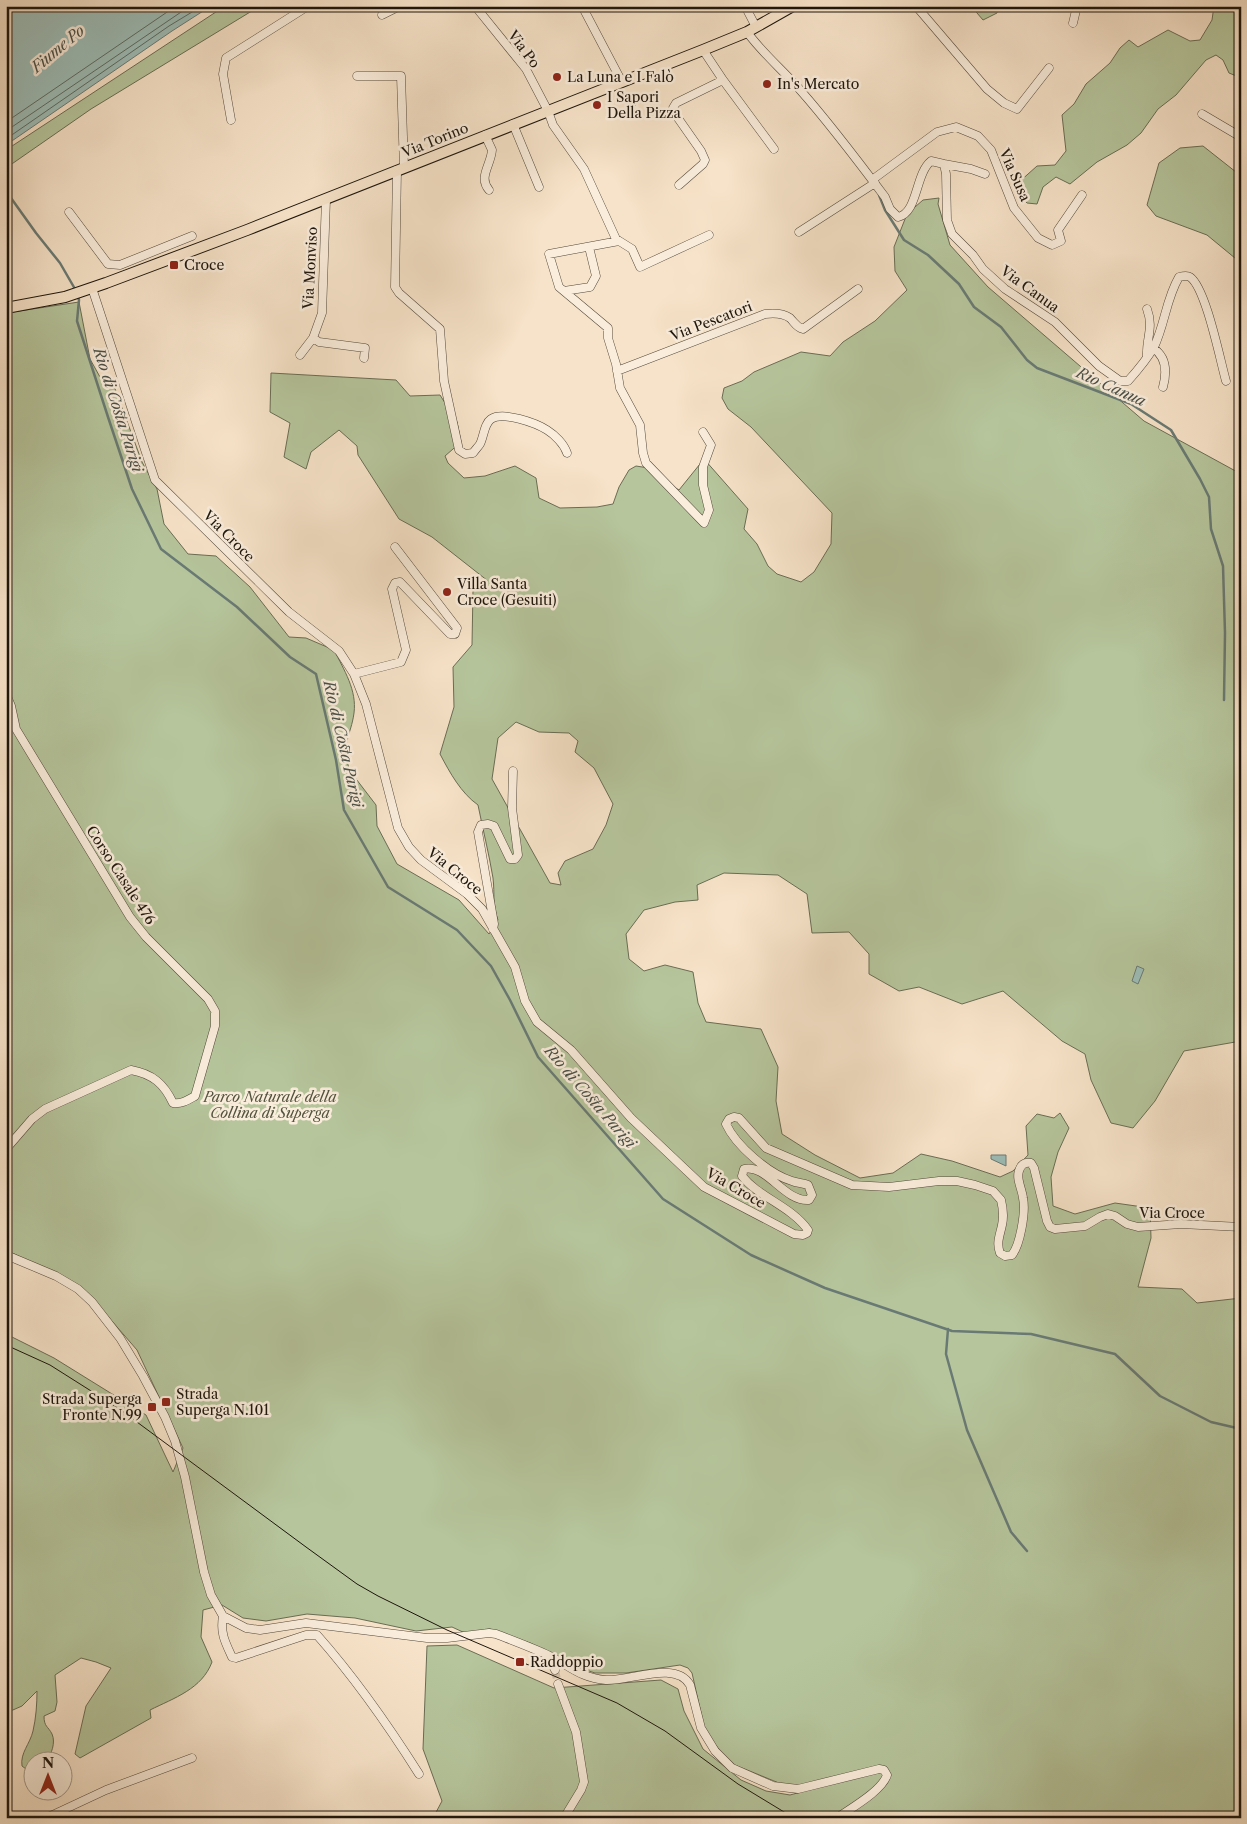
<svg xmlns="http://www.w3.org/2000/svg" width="1247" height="1824" viewBox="0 0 1247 1824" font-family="'Libre Caslon Text',serif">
	<rect width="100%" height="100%" fill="#f7e3c9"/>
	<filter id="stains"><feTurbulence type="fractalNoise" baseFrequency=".004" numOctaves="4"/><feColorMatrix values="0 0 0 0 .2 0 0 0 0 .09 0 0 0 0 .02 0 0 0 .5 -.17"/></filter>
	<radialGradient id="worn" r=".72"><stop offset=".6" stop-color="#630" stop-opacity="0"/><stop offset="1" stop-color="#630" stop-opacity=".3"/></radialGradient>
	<!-- green -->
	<path fill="#b6c59c" stroke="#696d54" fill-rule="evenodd" d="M225,6H260L91,109L6,168V150Z
		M971,6H999L997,13L983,20Z
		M1214,6H1241V90L1238,89L1239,77L1229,73L1223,60L1216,55L1206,60L1176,95L1158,109L1141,133L1127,145L1097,162L1070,184L1056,177L1043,187L1037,204L1027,203L1016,192L1018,183L1037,166L1055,165L1066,151L1062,115L1074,104L1086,84L1110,63L1120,48L1129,40L1138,47L1168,30L1190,41L1200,40L1212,20Z
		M1203,146L1241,176V263L1207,235L1156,216L1147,205L1159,163L1180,148Z
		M939,198L938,204L950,245L988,287L1144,421L1241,474V1041L1184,1051L1155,1101L1133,1128L1111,1123L1091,1080L1085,1054L1062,1041L1003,991L962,1004L919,987L899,991L869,974V954L849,932L812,933L807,894L778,875L724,873L697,885L698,900L675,902L644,910L626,934L629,959L644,971L665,965L693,972L698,1003L706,1022L761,1029L778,1067L776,1101L782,1134L815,1155L860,1178L893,1173L921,1154L952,1161L1000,1177L1013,1171L1028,1155L1026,1126L1037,1114L1054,1118L1060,1113L1069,1128L1058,1152L1051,1177L1053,1206L1075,1214L1115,1203L1150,1208L1151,1238L1138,1287L1182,1289L1197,1303L1241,1298V1818H433L442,1801L423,1749L427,1646L457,1645L554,1688L661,1680L678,1689L684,1711L703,1749L741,1780L766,1791L790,1795L801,1792L735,1765L725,1757L711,1739L704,1726L692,1673L688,1668L680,1665L626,1673H595L583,1669L530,1643L490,1629L465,1633L452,1627L416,1631L355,1618L307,1614L266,1621L243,1618L222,1605L203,1610L201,1637L212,1662C202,1689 174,1698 150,1710L151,1718L80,1758L75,1754L86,1706L111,1668L96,1662L81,1658L55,1675L57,1702L55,1711L44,1716C44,1727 48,1726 52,1734C56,1743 51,1754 47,1761L32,1762V1770L26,1769L22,1766C20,1753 30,1744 33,1731C36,1718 37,1704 37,1691L22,1706L6,1713V1334L54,1358L146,1415L173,1472L183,1448L137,1350L98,1305L75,1284L6,1250V313L79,302L90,359L100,377L114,386L142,462L157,489L164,524L188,554L216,556L250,587L289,637L306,638L334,650C344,670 357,690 354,713C351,736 340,744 350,771L376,805L377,826L397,864L459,900L489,934L498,920C492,904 495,895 493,878C489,854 483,830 478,805C461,793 450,773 440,754L454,707L453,667L472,645L473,590L488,581L432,537L399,519L358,455L357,446L339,430L311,452L306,469L284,457L290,423L270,412L271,373L396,380L410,396L440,395L457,422L461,442L445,456L448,463L464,478L485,476L515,466L536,478L539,498L560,508L597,507L613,504L619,487L629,470L636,466L655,469L671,485L679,490L704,459L748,509L744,529L757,544L768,566L777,574L801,582L814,572L831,544L832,513L751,427L728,409L722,398L724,388L742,381L754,372L801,352L830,356L843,342L875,321L907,290L895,271L894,247L907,214L923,200ZM516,722L539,732L569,733L578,741L575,752L594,768L613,804L606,825L593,849L565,861L558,873L561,885L550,883L492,779L498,738Z"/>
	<!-- water -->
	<path fill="#9dbeb9" stroke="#697a74" d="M6,6H211L172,31L6,145Z
		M1137,966L1144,969L1138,984L1132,981Z
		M991,1155H1006V1166L991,1159Z"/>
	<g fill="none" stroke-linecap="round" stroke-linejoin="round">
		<!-- shore -->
		<path stroke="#5c6a62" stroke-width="1" d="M6,122L176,6
			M6,131L190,6
			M6,139L169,26L202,6"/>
		<!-- stream -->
		<path stroke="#697a74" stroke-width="2.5" d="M6,191L36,233L60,263L75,289
			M879,195L885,210L904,240L928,255L959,284L974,307L1001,327L1027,360L1037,368L1131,404L1171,430L1200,479L1209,497L1211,529L1223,566L1225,633L1224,700
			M77,294L79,300L77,321L108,417L132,489L161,549L237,607L290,657L316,674L336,760L344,810L388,887L457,930L491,966L510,1000L538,1057L663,1199L751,1255L825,1288L952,1331L1031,1334L1115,1354L1160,1396L1211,1422L1241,1429
			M948,1329L946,1354L967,1430L1011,1532L1027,1551"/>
		<!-- minor-tunnel -->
		<path stroke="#d6c4ad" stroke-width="8" stroke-dasharray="8 4" stroke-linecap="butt" d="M555,1670L558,1684"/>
		<!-- minor casing -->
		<g stroke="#53483b" stroke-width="9">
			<path id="minor" d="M475,6L526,69L548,111L553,125L584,169L616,239L632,249L640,267L709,235
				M582,6L622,82
				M745,6L756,27
				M916,6L987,89L1004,103L1017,109L1049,68
				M382,15L400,6
				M1073,23L1077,6
				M747,32C763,54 784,71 801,91C831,125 858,161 885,197L890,209L898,217C918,213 915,174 931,161L944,164L946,174L947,220L952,234L973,255L983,269L1005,289L1055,322L1099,366L1120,381H1128C1137,371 1147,359 1154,347C1165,324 1166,299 1179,277C1183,276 1187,275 1190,277C1206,288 1220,360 1226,381
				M703,50L723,80L774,149
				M357,76H401L404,168
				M1202,114L1241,137
				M231,120L223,74L226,58L308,6
				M513,124L539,187
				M485,135L492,150C491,165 478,177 489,190
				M944,164L971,169L985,174
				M397,170L395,287L399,293L440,329L444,381L459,450L465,454L473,453C475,450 478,447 480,444C484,436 484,424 491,419C503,411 536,423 547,430C555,435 564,444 567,453
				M872,180L937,132L956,127L978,136L991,150L1014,208L1038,238L1052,245L1061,241L1058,230L1082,195
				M679,185L703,164L705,160L701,151L673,111V108L676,103L723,80
				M69,212L108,264L120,265L192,236
				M799,232L875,183
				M619,241L549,254L559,287L608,328V338L616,364L620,388L640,425L643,453L646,463L704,523L709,510L703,485V467L711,445L703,432
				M92,288L155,480L289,612L339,651L354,674L366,704L398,828L409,847L421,860L467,894L482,909L515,967L525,1001L537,1022L571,1050L631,1118L704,1187L794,1234L803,1235L807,1233L808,1230C791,1206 758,1197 742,1176L744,1169C766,1163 784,1202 809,1200L812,1195L808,1185C803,1183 797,1183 792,1181C769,1174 736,1146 726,1124L729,1119L734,1117L739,1118L766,1148L852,1185L889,1187L939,1181H957L975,1185L993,1191L1001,1200C1003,1208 1004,1216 1002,1225C1000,1235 996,1243 1000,1253L1005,1256L1012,1255C1020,1245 1026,1212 1023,1198C1022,1189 1016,1179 1019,1171C1021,1164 1025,1162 1031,1163L1034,1168L1047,1221L1050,1227L1055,1229L1085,1226L1100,1217L1108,1214L1115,1216L1127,1224L1138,1227L1181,1224L1241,1227
				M564,291L590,287L596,276L589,247
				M1147,309C1154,328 1146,338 1147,356
				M313,338L319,342L365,348L364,358
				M1153,348C1167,357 1167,372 1163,387
				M300,355L313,338L322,313L326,199
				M617,371L765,314C773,313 783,313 790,318C795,323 796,327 803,329L858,289
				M354,674L401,662L406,650L392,589L395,583L400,582L450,634H455L457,628L395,547
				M6,694L11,706L16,729L130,917L146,937L208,999L215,1011V1026L195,1096C188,1100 182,1104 173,1103C164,1084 153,1074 131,1070L45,1109L32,1119L6,1149
				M493,929L494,924L478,832L481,825L488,824L494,826L510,859H515L518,855L512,808L513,771
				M6,1255L56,1276L78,1289L92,1302L120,1338L143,1376L165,1417L175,1441L185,1477L204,1572L211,1595L223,1616L246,1628L260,1630L306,1623L427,1638H447L489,1633L496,1634C514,1641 533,1648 550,1656C571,1667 581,1678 606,1680C631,1681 676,1660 690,1685L701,1728L715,1751L732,1768L773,1786L798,1789L879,1769L884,1770L887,1775C882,1791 851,1808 837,1818
				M223,1616C220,1633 225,1642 232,1657L236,1658L306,1635H317C356,1679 388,1725 419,1774
				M549,1656L555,1670
				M558,1684L576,1732L584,1782L581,1790L564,1818
				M46,1818L106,1790L192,1758"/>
		</g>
		<!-- major casing -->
		<g stroke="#1c150c" stroke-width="12">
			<path id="major" d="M6,308L65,297L106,283L247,230L703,50L747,32L793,6"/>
		</g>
		<!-- minor -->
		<use href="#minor" stroke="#faeddc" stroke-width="8"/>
		<!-- major -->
		<use href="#major" stroke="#f7e3c9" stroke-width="10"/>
		<!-- tram -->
		<path stroke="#1c150c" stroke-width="1" d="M6,1345L50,1365L118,1408L306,1547L357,1584L378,1596L447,1630L617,1703L665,1731L738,1784L794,1818"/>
	</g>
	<!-- markers -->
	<g fill="#8f2418" stroke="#faeddc" stroke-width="2">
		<circle cx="557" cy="77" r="5"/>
		<circle cx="767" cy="84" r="5"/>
		<circle cx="597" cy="105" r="5"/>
		<rect x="169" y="260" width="10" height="10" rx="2.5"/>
		<circle cx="447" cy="592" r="5"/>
		<rect x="161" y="1397" width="10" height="10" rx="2.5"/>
		<rect x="147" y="1402" width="10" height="10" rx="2.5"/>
		<rect x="515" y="1657" width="10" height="10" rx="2.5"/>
	</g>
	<g text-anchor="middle" stroke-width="5" stroke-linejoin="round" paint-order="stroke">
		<!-- street labels -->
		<g font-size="14" fill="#1c150c" stroke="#faeddc">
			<text transform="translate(524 49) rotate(53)" y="5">Via Po</text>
			<text transform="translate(435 140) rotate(-22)" y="5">Via Torino</text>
			<text transform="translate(1015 175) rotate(66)" y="5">Via Susa</text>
			<text transform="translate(310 268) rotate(-87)" y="5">Via Monviso</text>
			<text transform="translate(1030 289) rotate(36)" y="5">Via Canua</text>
			<text transform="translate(711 321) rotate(-21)" y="5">Via Pescatori</text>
			<text transform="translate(229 536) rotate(45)" y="5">Via Croce</text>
			<text transform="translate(455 871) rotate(39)" y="5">Via Croce</text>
			<text transform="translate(121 875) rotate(57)" y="5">Corso Casale 476</text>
			<text transform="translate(736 1188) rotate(30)" y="5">Via Croce</text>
			<text x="1172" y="1218">Via Croce</text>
		</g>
		<!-- poi labels -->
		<g font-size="14" fill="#1c150c" stroke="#faeddc" text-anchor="start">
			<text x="567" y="82">La Luna e I Falò</text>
			<text x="777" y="89">In's Mercato</text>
			<text x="607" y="102">I Sapori<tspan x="607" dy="16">Della Pizza</tspan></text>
			<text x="184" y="270">Croce</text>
			<text x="457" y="589">Villa Santa<tspan x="457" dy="16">Croce (Gesuiti)</tspan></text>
			<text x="176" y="1399">Strada<tspan x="176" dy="16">Superga N.101</tspan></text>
			<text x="142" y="1404" text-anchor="end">Strada Superga<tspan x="142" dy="16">Fronte N.99</tspan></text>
			<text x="530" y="1667">Raddoppio</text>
		</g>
		<!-- park labels -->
		<g font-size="14" font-style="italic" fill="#52533e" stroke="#faeddc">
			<text x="270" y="1102">Parco Naturale della<tspan x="270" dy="16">Collina di Superga</tspan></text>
		</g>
		<!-- water labels -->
		<g font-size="15" font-style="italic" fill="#495049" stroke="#faeddc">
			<text transform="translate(58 49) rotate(-40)" y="5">Fiume Po</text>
			<text transform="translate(1111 387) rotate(24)" y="5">Rio Canua</text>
			<text transform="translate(118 410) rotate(72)" y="5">Rio di Costa Parigi</text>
			<text transform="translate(343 744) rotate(77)" y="5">Rio di Costa Parigi</text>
			<text transform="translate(590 1097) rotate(49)" y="5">Rio di Costa Parigi</text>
		</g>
	</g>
	<!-- margin -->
	<rect width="1247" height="1824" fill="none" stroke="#f7e3c9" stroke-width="25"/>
	<rect x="8" y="8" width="1232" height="1809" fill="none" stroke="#1c150c" stroke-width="2.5"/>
	<rect x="12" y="12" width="1222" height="1799" fill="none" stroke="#1c150c"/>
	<!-- north arrow -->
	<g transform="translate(48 1776)"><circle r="24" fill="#faeddc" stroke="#a19789"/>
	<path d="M0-4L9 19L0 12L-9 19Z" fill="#8f2418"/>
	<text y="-8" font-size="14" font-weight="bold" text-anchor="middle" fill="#1c150c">N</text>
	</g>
	<rect width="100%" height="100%" filter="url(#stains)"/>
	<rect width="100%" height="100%" fill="url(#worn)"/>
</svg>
